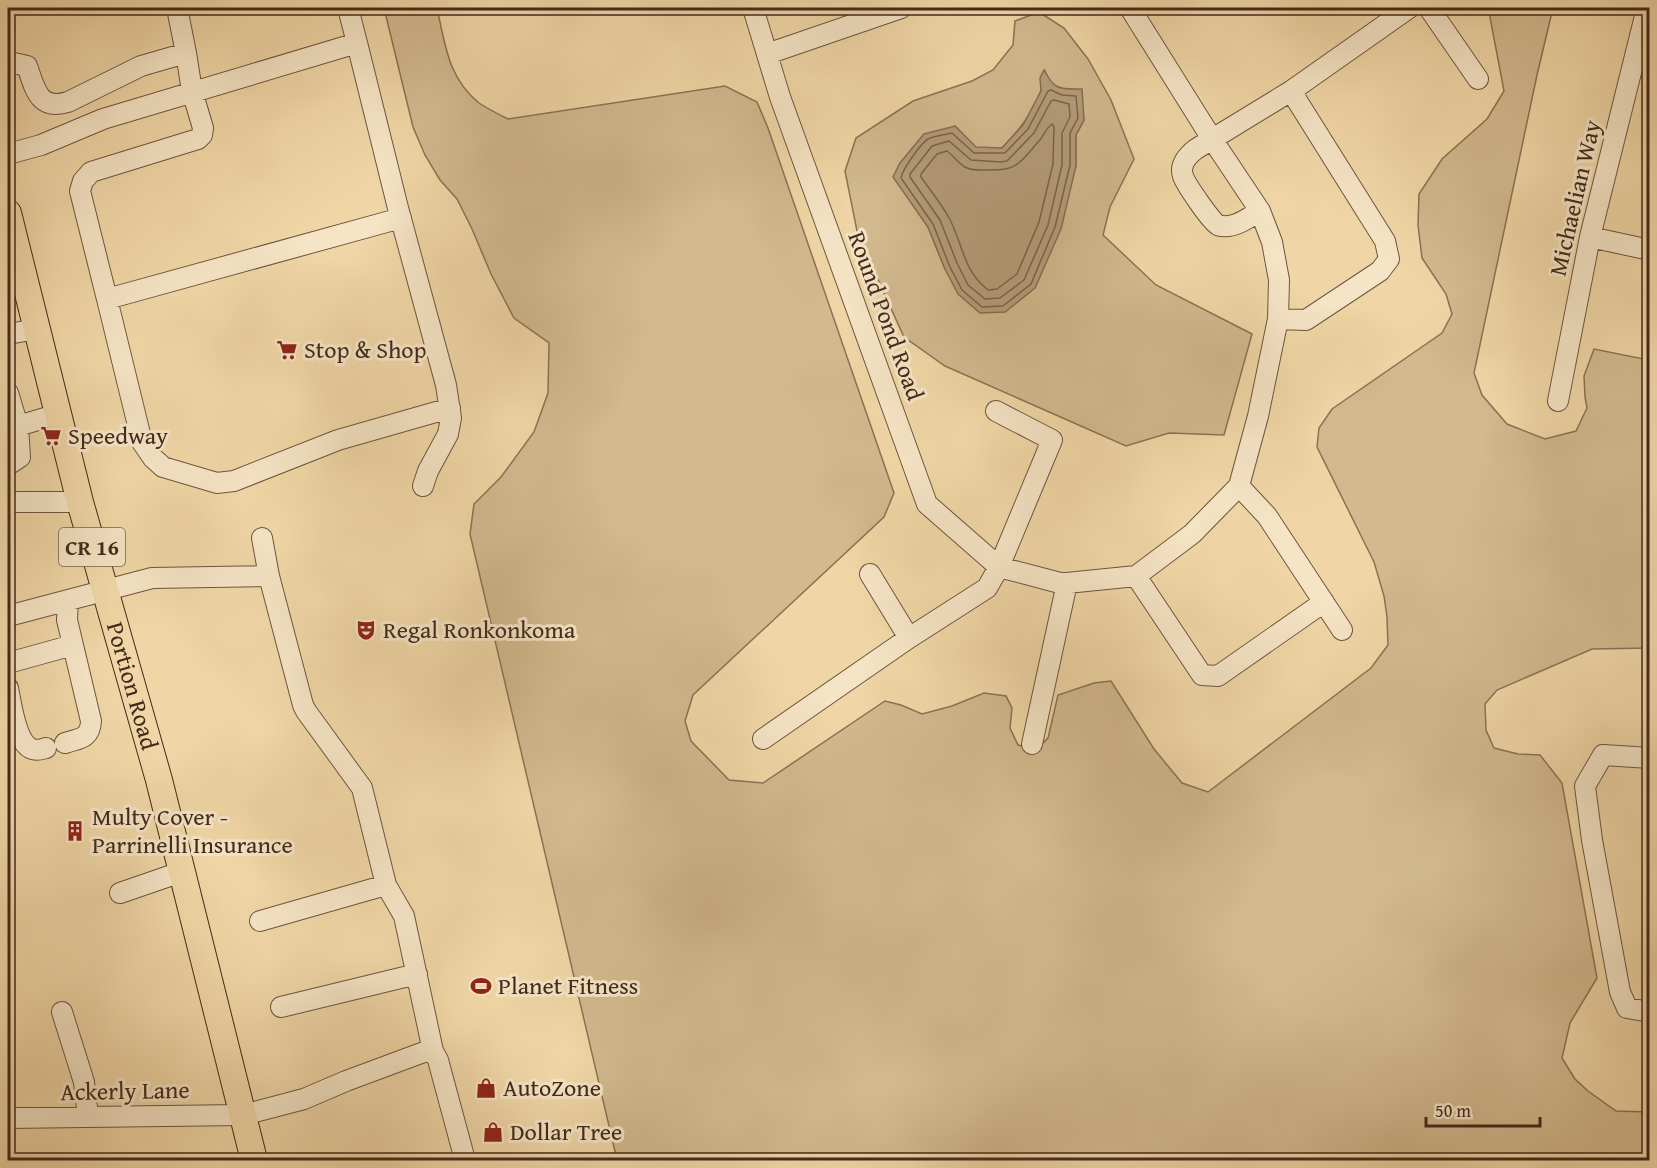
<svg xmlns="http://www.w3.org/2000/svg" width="1657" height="1168" viewBox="0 0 1657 1168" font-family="'Gentium Book Plus',serif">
	<rect width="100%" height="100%" fill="#f0d6a6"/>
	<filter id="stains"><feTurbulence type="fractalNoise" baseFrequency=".00333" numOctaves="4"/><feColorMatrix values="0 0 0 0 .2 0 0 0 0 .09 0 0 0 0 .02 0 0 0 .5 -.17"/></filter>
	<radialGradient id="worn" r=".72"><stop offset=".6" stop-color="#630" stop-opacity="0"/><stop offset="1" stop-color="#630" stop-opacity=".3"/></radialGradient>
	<!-- green -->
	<path fill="#d2b98e" stroke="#8a7254" stroke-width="1.5" fill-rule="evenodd" d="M384,8H437C445,44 448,78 479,103C488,109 498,114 508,119L725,86L757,102L768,128L894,493L884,517L693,695L685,721L691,741L729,780L763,783L885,701L901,705L922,714L952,706L984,693L1006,696L1012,708L1010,728L1018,745L1037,749L1048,738L1058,695L1094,683L1111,681L1154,749L1182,783L1208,792L1371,668L1388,645L1387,617L1384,596L1374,562L1317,447L1319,428L1332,409L1442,333L1452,314L1446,294L1422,258L1418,225L1419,194L1442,159L1487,119L1504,91L1489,12L1492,8H1553L1537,75L1474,373L1482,395L1507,424L1545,439L1576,431L1587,408L1585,397L1584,376L1594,349L1649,360V648L1592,649L1497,690L1485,704L1486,730L1494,748L1518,754L1540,755L1562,783L1597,978L1570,1023L1562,1058L1575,1079L1588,1091L1616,1111L1649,1112V1160H1514L1509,1159L1506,1160H617L470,534L474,504L501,477L534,432L548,393L549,343L514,318L491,274L472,229L457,199L440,180L425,155L413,127Z
		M1039,12L1064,28L1088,59L1111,100L1134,159L1110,207L1103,235L1156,285L1252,334L1224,435L1169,433L1126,446L945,366L904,337L858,236L845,171L856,138L913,101L972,81L993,70L1013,45L1015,21ZM1045,71L1051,84L1064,89L1084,120L1076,135V166L945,269L928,227L894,177L955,126L976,148H1002C1018,131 1031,116 1040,93C1044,84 1038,82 1045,71Z"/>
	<!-- water -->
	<path fill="#b49c77" stroke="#866e52" stroke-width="1.5" d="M1044,70C1055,91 1060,89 1082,89L1084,120L1076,135V166L1061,229L1035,288L1005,312L980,313L958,294L945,269L928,227L893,177L900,163L924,134L955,126L976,147L1002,148L1023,125L1041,91L1040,78Z"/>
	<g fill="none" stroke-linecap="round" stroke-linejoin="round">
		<!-- shore -->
		<path stroke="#7a6349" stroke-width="1.5" d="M1051,90L1062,95L1076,96L1078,118L1070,133V165L1055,227L1031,284L1003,306L982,307L962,290L950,267L933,224L901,178C902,170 921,143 928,139C935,135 945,135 952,133L974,153H1005L1028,129L1048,91Z
			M1054,100L1069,104L1070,117L1062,133V165L1048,225L1024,280L1000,298L985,299L968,285L957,263L940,220L910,177V174L932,146L949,141L971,160L1001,162L1007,161L1034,133L1051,101Z
			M1052,124L1054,127L1053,164L1039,222L1017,274L997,289L988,290C962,270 963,242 948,216C940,202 930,190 921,177V174L937,154L947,151C953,155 958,163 965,167C972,171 980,170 988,170C1017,171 1020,163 1038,142C1044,136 1046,128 1052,124Z"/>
		<!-- minor casing -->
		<g stroke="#6d553e" stroke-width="22">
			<path id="minor" d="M177,8L186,53
				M753,8L780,97L927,504L999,567L1060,583H1067L1136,576L1192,534L1239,486L1258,416L1278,319L1279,280L1272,242L1260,211L1212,139L1130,8
				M1429,8L1478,79
				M357,43L398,208L446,385L451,418L448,434L428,471L423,486
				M767,54L901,8
				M8,65L14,63L27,66C35,88 38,111 68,102L141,66L186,53L192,91L203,128L202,135L198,139L91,172L83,181L80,191L107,299
				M8,154L41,145L103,119L357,43L348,8
				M1260,211C1249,217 1236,228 1222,226C1221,226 1219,226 1218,225C1212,223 1185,183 1183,176C1179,165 1188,155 1196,149L1291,91L1409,8
				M401,218L107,299L142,442L153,458L163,467L217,483L234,481L338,440L450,408
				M1590,237L1650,250
				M1278,319L1306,320L1380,271L1389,259L1385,241L1291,91
				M8,334L37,329
				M8,393L18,426L58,414
				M1558,401L1590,237L1647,8
				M8,465L20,457L18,426
				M1239,486L1267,516L1342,630
				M8,502H80
				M262,538L269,576L303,705L306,711L362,788L386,885L404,916L433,1051L438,1060L465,1160
				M870,574L909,638
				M1136,576L1202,675L1218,676L1324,602
				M8,616L152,578L269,576
				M8,663L73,645
				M8,688C11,703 16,743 32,749C37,751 42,749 46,748
				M763,739L909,638L987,588L999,567L1052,440L996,411
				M65,743C80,738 90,739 91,721L67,620L68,601
				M1032,744L1067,583
				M1650,758L1603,755L1585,786L1592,840L1620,992L1627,1008L1650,1012
				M120,893L181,872
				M260,921L386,885
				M281,1007L417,974
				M62,1012L84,1082L88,1117
				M8,1118L243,1115L304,1099L346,1081L424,1052L433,1051"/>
		</g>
		<!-- major casing -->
		<g stroke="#412a1b" stroke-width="28">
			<g id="major">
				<path id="s1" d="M8,213L80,502L159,780L254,1160"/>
			</g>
		</g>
		<!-- minor -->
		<use href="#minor" stroke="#f5e4c5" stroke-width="20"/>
		<!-- major -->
		<use href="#major" stroke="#f0d6a6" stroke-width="26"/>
	</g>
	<!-- icons -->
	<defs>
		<g id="supermarket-bare" transform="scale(1.62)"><path d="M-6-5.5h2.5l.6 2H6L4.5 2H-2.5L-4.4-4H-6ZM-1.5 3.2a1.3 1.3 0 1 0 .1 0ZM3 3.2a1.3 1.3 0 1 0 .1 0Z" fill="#8f2418" stroke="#f5e4c5" stroke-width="2.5" paint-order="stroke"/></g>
		<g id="theatre-bare" transform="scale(1.62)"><path d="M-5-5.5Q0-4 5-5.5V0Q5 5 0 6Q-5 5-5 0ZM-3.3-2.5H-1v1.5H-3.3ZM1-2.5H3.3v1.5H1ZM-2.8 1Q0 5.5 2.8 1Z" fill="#8f2418" stroke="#f5e4c5" stroke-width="2.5" paint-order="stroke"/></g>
		<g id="building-bare" transform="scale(1.62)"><path d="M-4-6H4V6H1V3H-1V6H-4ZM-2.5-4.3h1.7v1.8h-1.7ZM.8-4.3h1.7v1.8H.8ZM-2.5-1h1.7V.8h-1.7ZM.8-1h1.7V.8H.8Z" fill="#8f2418" stroke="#f5e4c5" stroke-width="2.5" paint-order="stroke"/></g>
		<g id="stadium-bare" transform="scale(1.62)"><path d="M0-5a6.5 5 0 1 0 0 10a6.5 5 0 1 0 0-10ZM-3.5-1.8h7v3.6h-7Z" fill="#8f2418" stroke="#f5e4c5" stroke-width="2.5" paint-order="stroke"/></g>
		<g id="shop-bare" transform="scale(1.62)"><path d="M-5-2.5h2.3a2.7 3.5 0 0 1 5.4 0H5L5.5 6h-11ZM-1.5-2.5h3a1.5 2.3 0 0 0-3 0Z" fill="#8f2418" stroke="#f5e4c5" stroke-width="2.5" paint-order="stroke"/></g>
	</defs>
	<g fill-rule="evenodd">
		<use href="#supermarket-bare" x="287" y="350"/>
		<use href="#supermarket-bare" x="51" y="436"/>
		<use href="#theatre-bare" x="366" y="630"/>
		<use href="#building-bare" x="75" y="831"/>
		<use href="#stadium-bare" x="481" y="986"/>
		<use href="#shop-bare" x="486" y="1088"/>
		<use href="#shop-bare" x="493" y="1132"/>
	</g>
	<g text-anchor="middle" stroke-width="6" stroke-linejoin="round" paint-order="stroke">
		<!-- shield labels -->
		<rect fill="#f5e4c5" stroke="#77624e" stroke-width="1.5" x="59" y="528" width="66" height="38" rx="4.5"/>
		<g font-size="22" font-weight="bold" fill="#412a1b">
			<text x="92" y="555">CR 16</text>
		</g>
		<!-- street labels -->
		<g font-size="24" fill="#412a1b" stroke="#f5e4c5">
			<text transform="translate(1575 198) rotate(-77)" y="8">Michaelian Way</text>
			<text transform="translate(886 316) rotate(70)" y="8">Round Pond Road</text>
			<text dy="8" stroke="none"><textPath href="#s1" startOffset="489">Portion Road</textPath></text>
			<text transform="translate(125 1091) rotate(-1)" y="8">Ackerly Lane</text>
		</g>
		<!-- poi labels -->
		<g font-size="24" fill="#412a1b" stroke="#f5e4c5" text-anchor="start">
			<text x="304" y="358">Stop &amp; Shop</text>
			<text x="68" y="444">Speedway</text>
			<text x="383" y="638">Regal Ronkonkoma</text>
			<text x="92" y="825">Multy Cover -<tspan x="92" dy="28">Parrinelli Insurance</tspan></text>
			<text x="498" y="994">Planet Fitness</text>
			<text x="503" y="1096">AutoZone</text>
			<text x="510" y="1140">Dollar Tree</text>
		</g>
	</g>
	<!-- margin -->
	<rect width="1657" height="1168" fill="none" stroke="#f0d6a6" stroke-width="30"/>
	<rect x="9" y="9" width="1639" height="1150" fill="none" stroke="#412a1b" stroke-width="3"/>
	<rect x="15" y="15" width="1627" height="1138" fill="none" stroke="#412a1b" stroke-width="1.5"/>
	<!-- scale -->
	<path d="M1426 1117v9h114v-9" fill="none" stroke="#412a1b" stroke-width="3"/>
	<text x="1435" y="1117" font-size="18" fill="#412a1b" stroke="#f5e4c5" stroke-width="4.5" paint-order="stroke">50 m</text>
	<rect width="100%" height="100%" filter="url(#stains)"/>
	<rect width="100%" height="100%" fill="url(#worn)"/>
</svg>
